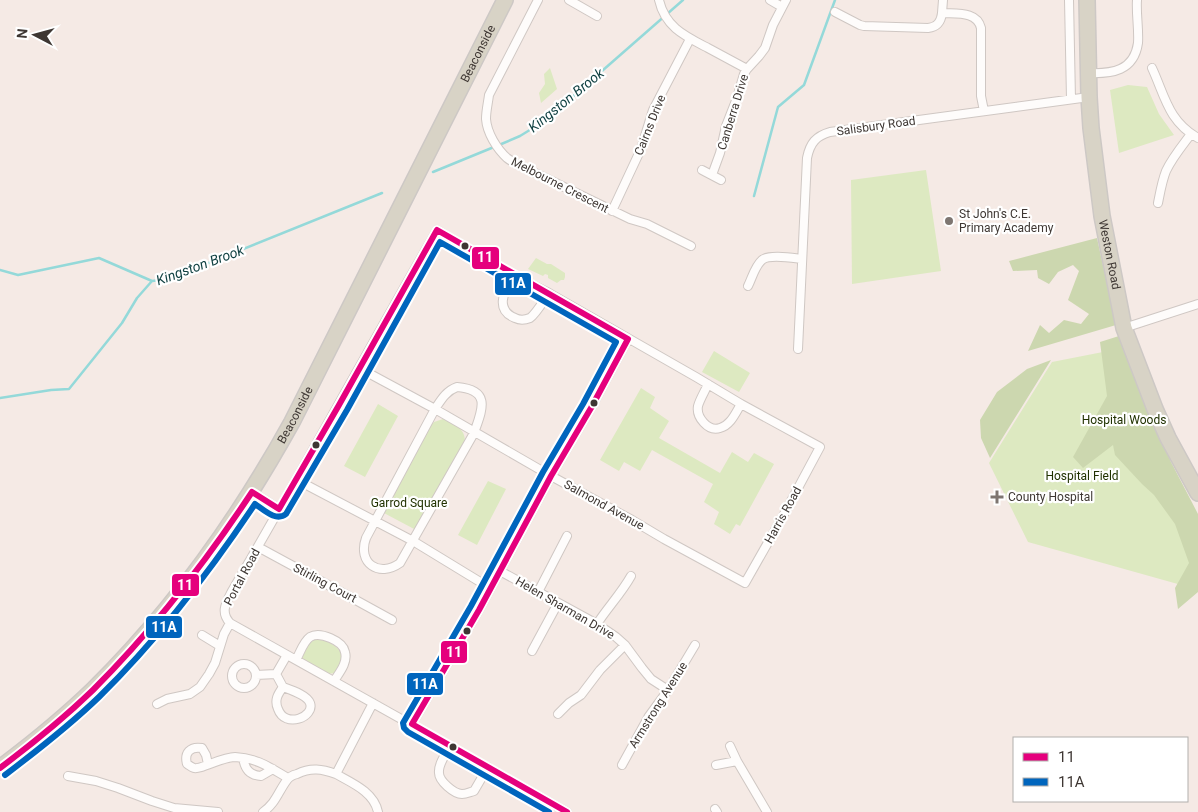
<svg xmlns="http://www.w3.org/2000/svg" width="1198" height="812" viewBox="0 0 1198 812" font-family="Roboto,sans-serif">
	<rect width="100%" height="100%" fill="#f5eae5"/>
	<!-- green -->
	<path fill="#dde9c1" d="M550,68L557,89L541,103L539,93L545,84L544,74Z
		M1128,85L1147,87L1159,114L1174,135L1119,153L1110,90Z
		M926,170L941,271L852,284L851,180Z
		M536,258L547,264H551L565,273V277L564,280H561L557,283L548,278V275L545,274L543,276L528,269Z
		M714,351L750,373L739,392L702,372Z
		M1108,351L1198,557L1192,588L1028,542L989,463L1052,362Z
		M641,388L655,397L650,408L669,421L659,438L720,473L732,452L748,462L754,453L774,464L740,526L736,524L730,534L714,524L719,512L704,502L713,484L652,450L640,471L624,462L619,471L600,460Z
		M378,404L398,416L365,477L344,466Z
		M443,419C454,424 465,428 465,441L416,530L382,512L431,425L434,422Z
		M488,481L506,489L477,545L458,535Z
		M320,637C329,643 347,649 342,663C341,667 337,670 335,673L328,674L305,662L302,657C307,648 309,640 320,637Z"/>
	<!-- forest -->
	<path fill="#ccd7af" d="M1097,238L1116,325L1028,351L1040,325L1049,333L1064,320L1081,324L1089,314L1068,300L1079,271L1073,265L1058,272L1049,284L1038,278L1037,270L1013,271L1009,261Z
		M1119,336L1171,462L1198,514V592L1178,609L1175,588L1189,563L1175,524L1154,495L1142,484L1115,455L1113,445L1083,468L1073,457L1107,396L1100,342Z
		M1051,360L990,458L981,438L980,420L997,392L1027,369Z"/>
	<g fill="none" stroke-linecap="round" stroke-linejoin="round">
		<!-- stream -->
		<path stroke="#94d9d9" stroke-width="2.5" d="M499,145L520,136L546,120L683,0
			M433,172L494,147
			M754,196L778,107L804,85L835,0
			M0,270L18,275L99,258L152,281
			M0,398L51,390L69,389L122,323L137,298L152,281L169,279L382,193"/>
		<!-- street casing -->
		<g stroke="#cfc7c3" stroke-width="10">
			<path id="street" d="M538,0L489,95C488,103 486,111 486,119C487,133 497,149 507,158C512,162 519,165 525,168L630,219L647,224L691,246
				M569,0L597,16
				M659,0C665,27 685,36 708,48C721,55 734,62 747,69
				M770,0L782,7
				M943,0L942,13C957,14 977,11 981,28V96L984,111
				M1069,0L1071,99
				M835,12L860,25L864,26L928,28C937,27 941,22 942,13
				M1152,68C1165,96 1168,121 1198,138
				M1088,73C1112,74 1134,71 1138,43C1139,29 1136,14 1137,0
				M702,170L721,180
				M712,175L720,153L726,126L737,98L744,74L747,69L759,56L765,48L773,25L786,0
				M1158,203C1160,193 1162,181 1166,171C1172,158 1182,146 1191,134
				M612,211L641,149L653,110L690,39
				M513,275C506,289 493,309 515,318C519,320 525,320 530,318C536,314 544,300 549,293
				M748,286C752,278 755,266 762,260C769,254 793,258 802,259
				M1124,328L1198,304
				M798,349L807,158C810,143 816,136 830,132L1089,97
				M359,368L435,409L551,476L632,520L664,539L745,583L783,516L820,447L741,404L696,377L549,293L513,275L437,230C368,350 302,472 232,591C226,603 220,612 230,623L567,812
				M708,384C705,391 700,399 698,406C696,417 708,432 720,428C731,425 736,412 741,404
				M457,387C492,390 482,410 474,433L400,563C379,578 357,563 366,538L435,409C441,400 446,391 457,387Z
				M297,480L413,541L490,588
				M252,492L279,509
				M258,547L352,598L392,620
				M500,571L597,624L616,637L625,645L642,668L651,679L668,690
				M538,592L567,536
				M597,624C607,608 621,594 631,576
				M202,635L220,646
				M532,651L558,603
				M296,660C300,653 303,642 310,637C320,631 343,641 345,652C348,663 339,673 334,681
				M232 676a12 12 0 1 1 24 0a12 12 0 1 1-24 0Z
				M276,674L283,687C291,690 307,695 310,703C315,717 285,729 278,709C274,700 278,694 283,687
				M276,674L287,655
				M256,675L276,674
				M373,703L336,774C352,783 374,792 378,812
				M157,704L167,699L190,694L200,687L209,674L215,663L224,634L230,623
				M558,714L569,703L581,695L600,670L625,645
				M412,724L479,610L551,476L591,408L628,339
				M450,746C446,754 438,764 439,773C439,781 454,794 462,794C466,794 470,792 474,791L488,767
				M730,746L737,761
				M243,758C245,769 249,775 261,776L273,769
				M208,764L206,755L202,748C190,746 184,753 187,764C189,765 191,767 194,768C200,770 222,757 235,757C257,758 269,767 288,778
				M622,765L649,716L668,690L695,645
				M716,765L737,761L767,812
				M68,776L96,781L118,788L152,801L174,808L218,812
				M715,809L717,812
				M263,812C276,803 278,792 287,780C289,777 293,775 297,774C311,767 322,769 336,774"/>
		</g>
		<!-- highway casing -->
		<g stroke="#cdc8c5" stroke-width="18">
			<g id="highway">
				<path id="s1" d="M1087,0L1089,97L1091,128L1102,216L1124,328L1155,409L1168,438L1198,493"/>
				<path id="s2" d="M0,768C32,744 64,718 93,690C173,611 238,520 292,422L505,0"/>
			</g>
		</g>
		<!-- street -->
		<use href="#street" stroke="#fefcfb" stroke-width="8"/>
		<!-- highway -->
		<use href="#highway" stroke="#d8d3c6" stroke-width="15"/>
		<!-- bus-1 casing -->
		<g stroke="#fff" stroke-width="10">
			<path id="bus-1" d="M0,768C32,744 64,718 93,690C153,630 205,563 252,492L279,509L339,405L437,230L628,339L591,408L551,476L479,610L412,724L567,812"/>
		</g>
		<!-- bus-2 casing -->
		<g stroke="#fff" stroke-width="10">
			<path id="bus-2" d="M5,775C38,750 70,725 99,697C158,639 209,573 255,504C264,510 276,522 286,514L347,410L440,242L616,342L583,404L543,472L471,606L403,723L404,728L408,732L549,812"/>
		</g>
		<!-- bus-1 -->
		<use href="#bus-1" stroke="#e5007d" stroke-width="6"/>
		<!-- bus-2 -->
		<use href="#bus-2" stroke="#0065bd" stroke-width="6"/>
	</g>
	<!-- markers -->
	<g fill="#7e7671" stroke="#fff" stroke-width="2">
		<circle cx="949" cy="221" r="5"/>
		<path d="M994.5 489.5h5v5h5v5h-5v5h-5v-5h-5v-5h5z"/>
	</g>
	<g fill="#3e3733" stroke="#fff" stroke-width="2">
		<circle cx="465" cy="246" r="4.5"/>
		<circle cx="594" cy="403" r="4.5"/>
		<circle cx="316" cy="445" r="4.5"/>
		<circle cx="467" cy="631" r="4.5"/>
		<circle cx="453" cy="747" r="4.5"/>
	</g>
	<g text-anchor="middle" stroke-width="4.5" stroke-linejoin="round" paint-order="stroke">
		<!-- street labels -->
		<g font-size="12" fill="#3e3733" stroke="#fff">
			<text dy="4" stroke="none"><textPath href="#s2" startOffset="869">Beaconside</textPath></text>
			<text transform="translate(733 112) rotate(-73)" y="4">Canberra Drive</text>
			<text transform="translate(650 125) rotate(-68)" y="4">Cairns Drive</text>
			<text transform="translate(876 126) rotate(-8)" y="4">Salisbury Road</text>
			<text transform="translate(560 185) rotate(27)" y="4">Melbourne Crescent</text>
			<text dy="4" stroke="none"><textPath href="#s1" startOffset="256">Weston Road</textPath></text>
			<text dy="4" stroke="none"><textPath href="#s2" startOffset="464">Beaconside</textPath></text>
			<text transform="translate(604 505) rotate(29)" y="4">Salmond Avenue</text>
			<text transform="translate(783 515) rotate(-61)" y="4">Harris Road</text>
			<text transform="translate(242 577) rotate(-62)" y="4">Portal Road</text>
			<text transform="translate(325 583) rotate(28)" y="4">Stirling Court</text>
			<text transform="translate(565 608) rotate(30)" y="4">Helen Sharman Drive</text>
			<text transform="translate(658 705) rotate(-58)" y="4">Armstrong Avenue</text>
		</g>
		<!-- poi labels -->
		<g font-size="12" fill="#3e3733" stroke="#fff" text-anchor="start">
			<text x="959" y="218">St John's C.E.<tspan x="959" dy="14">Primary Academy</tspan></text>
			<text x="1008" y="501">County Hospital</text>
		</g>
		<!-- park labels -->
		<g font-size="12" fill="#213200" stroke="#fff">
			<text x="1124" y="424">Hospital Woods</text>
			<text x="1082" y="480">Hospital Field</text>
			<text x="409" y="507">Garrod Square</text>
		</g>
		<!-- water labels -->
		<g font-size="14" font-style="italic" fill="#0e3f40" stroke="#fff">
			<text transform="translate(566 100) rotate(-39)" y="5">Kingston Brook</text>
			<text transform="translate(200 265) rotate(-20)" y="5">Kingston Brook</text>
		</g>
	</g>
	<g stroke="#fff" stroke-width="2">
		<rect x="471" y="246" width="29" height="24" rx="5" fill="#e5007d"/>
		<rect x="494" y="272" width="38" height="24" rx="5" fill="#0065bd"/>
		<rect x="171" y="573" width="29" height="24" rx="5" fill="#e5007d"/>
		<rect x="145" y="615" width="38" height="24" rx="5" fill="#0065bd"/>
		<rect x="440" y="640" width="28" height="24" rx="5" fill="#e5007d"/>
		<rect x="406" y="672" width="38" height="24" rx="5" fill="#0065bd"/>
	</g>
	<g font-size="14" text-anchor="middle" font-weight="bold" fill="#fff">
		<text x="485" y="262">11</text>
		<text x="513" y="288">11A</text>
		<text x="185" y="590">11</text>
		<text x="164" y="632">11A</text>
		<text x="454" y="657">11</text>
		<text x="425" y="689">11A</text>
	</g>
	<!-- legend -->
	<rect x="1013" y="737" width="175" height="65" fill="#ffffff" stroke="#b2afad"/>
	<rect x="1023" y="753" width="25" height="8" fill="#e5007d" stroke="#b2afad"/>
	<text x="1058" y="762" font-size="15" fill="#3e3733">11</text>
	<rect x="1023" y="778" width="25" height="8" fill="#0065bd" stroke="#b2afad"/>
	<text x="1058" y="787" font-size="15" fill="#3e3733">11A</text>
	<!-- north arrow -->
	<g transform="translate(35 35) rotate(276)" stroke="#ffffff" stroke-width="4" paint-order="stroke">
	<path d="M0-4L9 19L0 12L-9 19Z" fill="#3e3733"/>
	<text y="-8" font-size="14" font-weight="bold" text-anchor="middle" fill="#3e3733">N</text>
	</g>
</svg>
